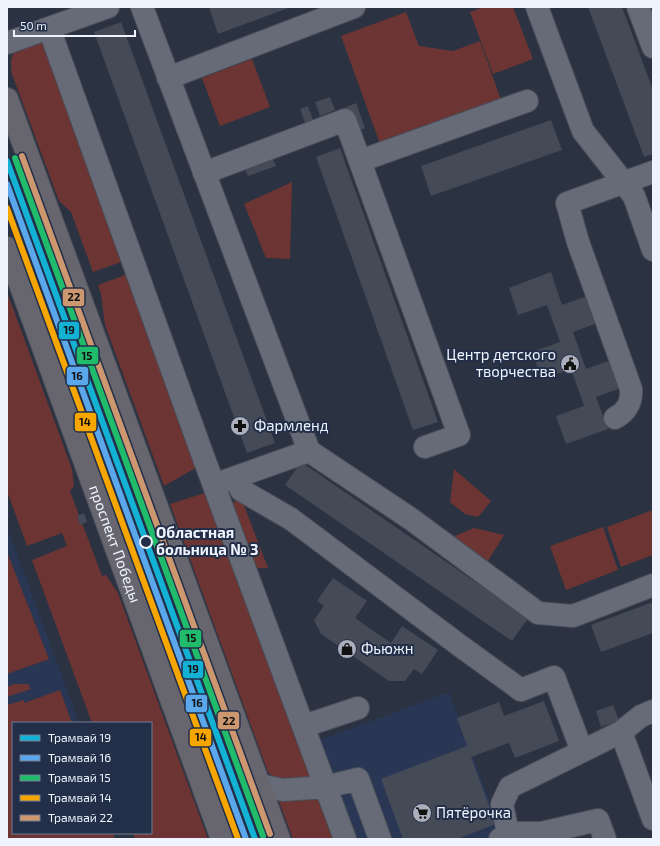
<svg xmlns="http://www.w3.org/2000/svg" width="660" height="846" viewBox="0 0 660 846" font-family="'Exo 2',sans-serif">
	<rect width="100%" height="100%" fill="#2b3241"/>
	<!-- built -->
	<path fill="#293755" d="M7,527L65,684L79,723H72L60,690L7,709V674L49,659L7,552Z
		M449,692L504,839H358L320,740Z"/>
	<!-- green -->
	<path fill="#6c3534" d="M484,7H513L533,59L493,74L470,12Z
		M406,12L419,46L453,51L480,41L504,108L383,152L341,36Z
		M37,39L46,46L124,261L93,272L71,212L59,201L12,74C8,50 18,47 37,39Z
		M252,59L270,107L220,126L202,78Z
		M292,182L290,259L266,258L244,204Z
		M128,274L199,466L164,486L105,325L101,294L98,285Z
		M7,292L72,469L74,486L70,491L102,576L106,575L118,593L208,839H135L133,833H151V723H92L32,560L67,546L62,533L27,546L7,491Z
		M454,469L491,501L478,517L465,514L450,502Z
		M208,492L314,782L291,785L274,778L268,772L170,504Z
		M238,499L242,500L268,568H256L232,506L233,503Z
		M653,510V555L621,567L607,527Z
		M603,527L618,570L566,590L550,546Z
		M474,528L504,535L486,564L452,537Z
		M7,552L49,659L7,674Z
		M14,684H28L31,689L7,697V687Z
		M60,690L72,723H13V833H113L115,839H7V705L24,700V703Z
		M277,796L318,797L335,839H293Z"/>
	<!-- building -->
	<path fill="#454a57" d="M209,7H291L218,34Z
		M588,7H622L653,90V154L644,157Z
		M121,22L275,443L247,453L94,32Z
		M330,97L335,110L320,116L315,102Z
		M356,103L365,128L354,133L344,108Z
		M308,106L313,120L305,123L300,109Z
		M551,120L562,150L431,196L421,166Z
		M340,148L438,422L413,430L316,157Z
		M273,159L276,166L248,176L245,169Z
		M551,272L562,305L590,295L600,322L573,332L586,369L614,359L624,387L596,397L608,429L566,444L556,416L584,406L571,369L542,379L532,352L560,342L547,305L518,315L509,288Z
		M301,462L528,618L512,641L285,485Z
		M84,513L87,522L80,525L77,516Z
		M333,578L367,601L355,618L391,643L402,626L438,650L422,674L414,669L405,681H389L321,634L314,620L324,606L317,601Z
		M653,602V633L601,652L591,625Z
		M544,701L559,741L515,758L509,743L471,757L496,824L457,839H403L381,779L467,746L457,718L499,702L504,716Z
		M613,705L619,720L601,727L596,711Z"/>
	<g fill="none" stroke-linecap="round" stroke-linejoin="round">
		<!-- minor casing -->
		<g stroke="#494e59" stroke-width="24">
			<path id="minor" d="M142,7L309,451L411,519L538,613L573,616L653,585
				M537,7L583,131L634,196L653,250
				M638,7L653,47
				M49,28L108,7
				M7,43L49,28L203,456L345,839
				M168,78L354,7
				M360,161L527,101
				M204,173L345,120L459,435L425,447
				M615,418C627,411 632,403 631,389L578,242L567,203L653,172
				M236,477L241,490L291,519L459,645L521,690L554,677L582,751
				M222,482L309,451
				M304,726L358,708
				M621,732L653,819
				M259,785L283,790L326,787L358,779L380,839
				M508,833H541L598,820L605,839
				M500,839L508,833L502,804L510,787L621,732L641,716L653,711"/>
		</g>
		<!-- major casing -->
		<g stroke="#494e59" stroke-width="24">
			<g id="major">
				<path d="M7,99L279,839"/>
				<path id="s1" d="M7,248L222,839"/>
			</g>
		</g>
		<!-- minor -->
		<use href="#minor" stroke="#666b77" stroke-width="22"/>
		<!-- major -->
		<use href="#major" stroke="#67666f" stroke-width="22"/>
		<!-- tram-1 casing -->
		<g stroke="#232f49" stroke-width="9">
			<path id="tram-1" d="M7,161L255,839"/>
		</g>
		<!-- tram-2 casing -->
		<g stroke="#232f49" stroke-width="9">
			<path id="tram-2" d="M7,184L246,839"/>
		</g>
		<!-- tram-3 casing -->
		<g stroke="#232f49" stroke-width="9">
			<path id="tram-3" d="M15,158L263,836"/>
		</g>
		<!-- tram-4 casing -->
		<g stroke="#232f49" stroke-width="9">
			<path id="tram-4" d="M7,208L238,839"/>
		</g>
		<!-- tram-5 casing -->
		<g stroke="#232f49" stroke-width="9">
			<path id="tram-5" d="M22,156L270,834"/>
		</g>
		<!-- tram-1 -->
		<use href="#tram-1" stroke="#13b2d5" stroke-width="6"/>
		<!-- tram-2 -->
		<use href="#tram-2" stroke="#5aa8eb" stroke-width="6"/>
		<!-- tram-3 -->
		<use href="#tram-3" stroke="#20bc6c" stroke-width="6"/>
		<!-- tram-4 -->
		<use href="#tram-4" stroke="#f7a600" stroke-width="6"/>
		<!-- tram-5 -->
		<use href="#tram-5" stroke="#cd976f" stroke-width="6"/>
	</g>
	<!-- icons -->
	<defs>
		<g id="civic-disc" transform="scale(1)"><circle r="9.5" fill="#aaafbb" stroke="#232f49"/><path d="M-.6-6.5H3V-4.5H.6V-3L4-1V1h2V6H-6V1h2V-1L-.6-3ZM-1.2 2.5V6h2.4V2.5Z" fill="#111"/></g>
		<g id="pharmacy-disc" transform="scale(1)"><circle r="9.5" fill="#aaafbb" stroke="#232f49"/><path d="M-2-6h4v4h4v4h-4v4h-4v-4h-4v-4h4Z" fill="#111"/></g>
		<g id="shop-disc" transform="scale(1)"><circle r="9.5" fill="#aaafbb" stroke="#232f49"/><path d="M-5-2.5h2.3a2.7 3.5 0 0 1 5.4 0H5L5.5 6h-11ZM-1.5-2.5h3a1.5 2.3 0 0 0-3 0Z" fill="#111"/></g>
		<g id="supermarket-disc" transform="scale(1)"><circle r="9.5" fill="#aaafbb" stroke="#232f49"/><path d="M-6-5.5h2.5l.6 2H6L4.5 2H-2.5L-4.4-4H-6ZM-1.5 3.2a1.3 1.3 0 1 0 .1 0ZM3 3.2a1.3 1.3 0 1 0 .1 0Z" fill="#111"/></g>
	</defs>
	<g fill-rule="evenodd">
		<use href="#civic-disc" x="570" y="364"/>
		<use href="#pharmacy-disc" x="240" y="426"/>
		<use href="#shop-disc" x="347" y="649"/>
		<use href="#supermarket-disc" x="422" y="813"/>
	</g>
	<!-- markers -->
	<circle fill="#232f49" stroke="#eef3fd" stroke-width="2" cx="146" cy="542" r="6"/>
	<g text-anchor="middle" stroke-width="4" stroke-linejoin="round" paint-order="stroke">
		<!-- poi labels -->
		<g font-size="15" fill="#eef3fd" stroke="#232f49" text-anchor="start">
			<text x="556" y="360" text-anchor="end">Центр детского<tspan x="556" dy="17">творчества</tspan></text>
			<text x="254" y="431">Фармленд</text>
			<text x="361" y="654">Фьюжн</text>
			<text x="436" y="818">Пятёрочка</text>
		</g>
		<!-- stop labels -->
		<g font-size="15" font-weight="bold" fill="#eef3fd" stroke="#232f49" text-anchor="start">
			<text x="156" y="538">Областная<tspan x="156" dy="17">больница № 3</tspan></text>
		</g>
		<!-- street labels -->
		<g font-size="15" fill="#eef3fd" stroke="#232f49">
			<text dy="5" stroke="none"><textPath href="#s1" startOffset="315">проспект Победы</textPath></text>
		</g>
	</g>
	<g stroke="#232f49" stroke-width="1.5">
		<rect x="62" y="288" width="23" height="19" rx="4" fill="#cd976f"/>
		<rect x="58" y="321" width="22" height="19" rx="4" fill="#13b2d5"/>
		<rect x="76" y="346" width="23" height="19" rx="4" fill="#20bc6c"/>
		<rect x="66" y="366" width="23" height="20" rx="4" fill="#5aa8eb"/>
		<rect x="74" y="412" width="23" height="20" rx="4" fill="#f7a600"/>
		<rect x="179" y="629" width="23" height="19" rx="4" fill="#20bc6c"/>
		<rect x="182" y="660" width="22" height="19" rx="4" fill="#13b2d5"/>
		<rect x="185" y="694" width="23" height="19" rx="4" fill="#5aa8eb"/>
		<rect x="217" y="711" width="23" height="19" rx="4" fill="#cd976f"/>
		<rect x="189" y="728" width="23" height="19" rx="4" fill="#f7a600"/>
	</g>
	<g font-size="11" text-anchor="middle" font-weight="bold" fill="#111">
		<text x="74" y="301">22</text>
		<text x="69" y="334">19</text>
		<text x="87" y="360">15</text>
		<text x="77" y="380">16</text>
		<text x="85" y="426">14</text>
		<text x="191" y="642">15</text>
		<text x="193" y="673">19</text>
		<text x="197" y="707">16</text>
		<text x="229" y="725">22</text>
		<text x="201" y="741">14</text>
	</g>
	<!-- border -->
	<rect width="660" height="846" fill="none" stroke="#eef3fd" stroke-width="16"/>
	<!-- legend -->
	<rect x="12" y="722" width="140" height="112" fill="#232f49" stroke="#747d91"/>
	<rect x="20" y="735" width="20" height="6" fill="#13b2d5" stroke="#747d91"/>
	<text x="48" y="742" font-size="12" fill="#eef3fd">Трамвай 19</text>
	<rect x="20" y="755" width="20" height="6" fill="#5aa8eb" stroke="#747d91"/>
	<text x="48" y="762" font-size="12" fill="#eef3fd">Трамвай 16</text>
	<rect x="20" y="775" width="20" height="6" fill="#20bc6c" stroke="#747d91"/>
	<text x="48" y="782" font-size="12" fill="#eef3fd">Трамвай 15</text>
	<rect x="20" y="795" width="20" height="6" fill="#f7a600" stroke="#747d91"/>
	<text x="48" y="802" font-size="12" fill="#eef3fd">Трамвай 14</text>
	<rect x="20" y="815" width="20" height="6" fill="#cd976f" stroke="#747d91"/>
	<text x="48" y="822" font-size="12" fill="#eef3fd">Трамвай 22</text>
	<!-- scale -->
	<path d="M14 30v6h121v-6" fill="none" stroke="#eef3fd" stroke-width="2"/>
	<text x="20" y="30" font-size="12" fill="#eef3fd" stroke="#232f49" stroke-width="3" paint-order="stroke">50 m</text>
</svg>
